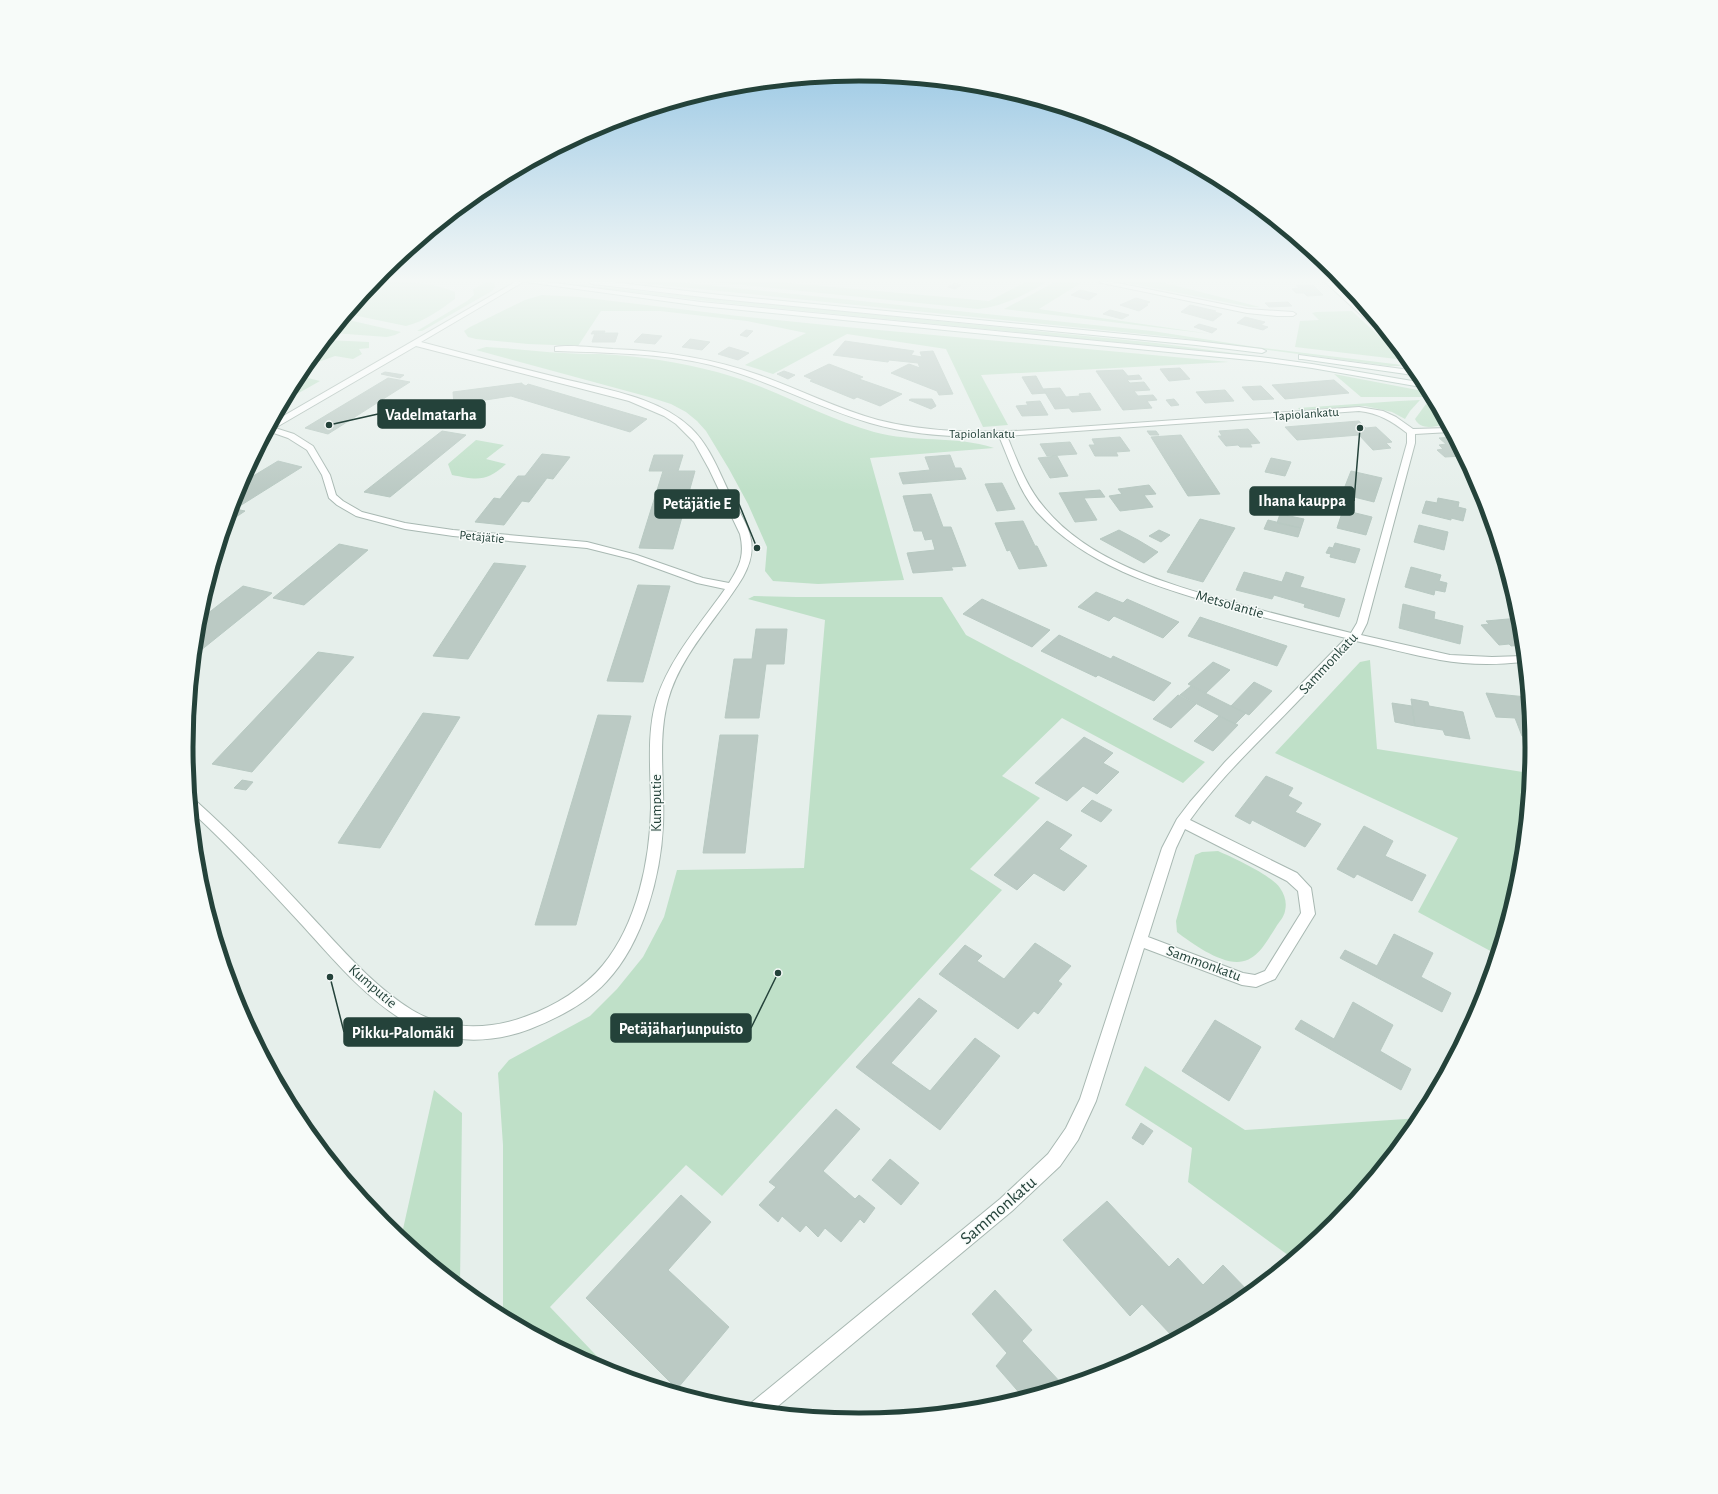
<svg xmlns="http://www.w3.org/2000/svg" width="1718" height="1494" viewBox="0 0 1718 1494" font-family="'Alegreya Sans',sans-serif">
	<rect width="100%" height="100%" fill="#e6efeb"/>
	<!-- green -->
	<path fill="#bfe0c8" d="M374,282C400,282 430,281 455,292V299C441,309 424,322 406,326L348,314Z
		M486,282L494,283L495,287L492,291L422,331H417L467,301L474,295L473,289Z
		M550,282L1156,343L1264,357L715,302Z
		M630,282H677L1152,331L1255,347L1402,365L1399,366H1389L1171,337Z
		M714,282H778L989,301L1026,282H1047C1026,294 1002,307 978,309Z
		M1055,282L1081,283L1039,309L1211,334L1004,309Z
		M1123,282H1161L1260,307H1250Z
		M542,295L579,297L738,316L846,327L1229,362L981,375L1008,425L983,427L946,349L847,334L773,374L745,365L806,333L747,321L660,311H601L578,346L528,344L476,339L468,337L464,331L470,327L525,300Z
		M1352,311L1405,360L1295,347L1300,321L1319,320L1312,313L1316,312Z
		M344,319L401,332L395,335L387,337L333,333Z
		M327,340L369,342V348L359,349L362,354L353,359L335,356L321,361L307,364Z
		M486,347C512,348 538,352 564,353C576,354 588,354 601,354C640,356 679,362 717,372C771,386 820,417 874,432C913,443 955,435 994,448L870,458L904,580L818,584L773,581L765,571L767,547L748,504L729,469L706,431L697,421L686,412L671,404L649,397L476,350Z
		M1334,374L1423,391L1429,393L1431,397H1361Z
		M304,377L320,381L288,399H286L295,382Z
		M1420,400L1410,411L1405,419L1392,412L1365,406L1300,410L1298,408L1399,401Z
		M1426,404C1436,406 1442,417 1446,425C1434,426 1421,431 1415,419Z
		M476,440L504,445L486,459L506,464C487,482 477,480 452,475L448,464Z
		M754,596L796,597H942L966,635L1205,762L1183,783L1062,718L1002,776L1040,798L970,869L1002,890L722,1196L686,1165L550,1307L612,1372L601,1369L503,1316V1145L498,1073L509,1060L590,1016L617,989L643,957L664,917L677,870L804,868L825,620L748,599Z
		M1370,660L1377,749L1529,773L1519,879L1496,954L1418,912L1458,838L1275,753L1360,662Z
		M1218,851C1234,858 1271,875 1280,888C1285,895 1287,903 1285,911C1284,917 1279,922 1276,927C1266,942 1257,962 1237,962C1218,962 1191,943 1177,932L1176,921L1195,855L1202,852Z
		M1145,1066L1245,1130L1420,1118L1335,1223L1292,1258L1188,1182L1192,1148L1125,1105Z
		M434,1090L462,1113L460,1286L401,1238Z"/>
	<!-- building -->
	<path fill="#bbcac4" stroke="#b8c9c2" d="M955,283L961,285L955,289L948,287Z
		M1296,285H1313L1323,295L1307,296L1304,293H1296L1292,289L1299,288Z
		M1080,290L1097,294L1089,300L1071,295Z
		M1136,298L1150,302L1146,304L1148,305L1139,311L1120,305Z
		M1288,302L1292,306L1269,307L1265,303Z
		M1190,305L1216,311L1214,312L1222,314L1213,321L1181,312Z
		M1110,310L1129,315L1122,319L1103,314Z
		M1245,317L1265,322L1261,325L1268,327L1263,330L1237,323Z
		M1199,324L1217,329L1212,333L1194,327Z
		M746,330L753,331L747,337L740,335Z
		M593,331H605L604,333L591,334Z
		M595,333H618L615,342H592Z
		M642,334L662,336L655,344L634,342Z
		M690,339L710,342L702,350L682,347Z
		M845,341L914,351L911,355L922,357L920,352L933,351L953,394L939,395L937,391L891,373L909,364L920,368L918,363L889,360L888,362L833,355Z
		M729,347L749,353L738,360L718,354Z
		M829,364L863,377L859,379L902,394L880,406L857,397L854,399L810,381L813,380L804,376Z
		M1180,368L1190,379L1169,381L1160,369Z
		M1123,370L1128,376L1139,375L1142,379L1127,380L1130,383L1144,382L1150,390L1134,391L1138,396L1153,395L1157,400L1147,401L1152,408L1123,410L1096,371Z
		M784,371L795,375L788,379L777,374Z
		M385,372L404,375L400,378L381,374Z
		M1036,376L1043,389L1046,393L1032,394L1022,377Z
		M388,378L410,382L328,434L305,428Z
		M1334,380L1349,393L1285,399L1272,385Z
		M522,383V384L526,386L528,384L647,419L630,432L511,396L454,405L453,392Z
		M1261,386L1274,399L1253,400L1242,387Z
		M1060,388L1066,397L1080,396L1079,394L1090,393L1101,410L1072,412L1069,408L1055,409L1043,389Z
		M1225,390L1234,401L1205,403L1196,392Z
		M911,399H932L936,406L931,409L909,400Z
		M1174,399L1179,405L1171,406L1166,400Z
		M1040,401L1048,415L1022,416L1016,406L1028,405L1026,402Z
		M1359,421L1366,428L1376,427L1392,442L1386,443L1391,448L1373,450L1359,435L1297,440L1285,427Z
		M1248,429L1260,443L1250,444L1252,447H1240L1238,445L1226,446L1218,436H1222L1219,431Z
		M442,431L466,435L390,497L364,492Z
		M1147,431H1156L1159,435H1150Z
		M1181,435L1220,494L1188,496L1151,437Z
		M1120,437L1130,451L1116,452L1118,456H1095L1089,445H1095L1092,439Z
		M1453,437L1463,456L1445,457L1437,450L1443,449L1439,445L1446,444L1439,438Z
		M1070,442L1077,454L1047,456L1040,444Z
		M542,454L570,457L553,479L547,478L529,502L522,501L504,525L475,522L494,498L500,499L518,476H525Z
		M654,455H683L678,471H695L673,549L639,548L663,471H649Z
		M950,455L955,468H961L966,479L903,484L899,473L930,470L925,457Z
		M1057,456L1068,476L1050,478L1038,458Z
		M1271,458L1291,462L1285,476L1265,472Z
		M278,461L302,467L235,509L245,511L227,523L240,484Z
		M1351,471L1382,478L1374,502L1342,494Z
		M1002,483L1015,509L997,511L985,484Z
		M1149,485L1156,494L1144,495L1153,507L1120,511L1109,496L1122,494L1118,489Z
		M1100,490L1105,497L1084,498L1097,520L1075,522L1059,493Z
		M931,494L943,527H951L966,566L951,567L953,570L913,573L907,553L935,550L932,539L925,540L922,531H914L903,496Z
		M1438,498L1459,502L1458,507L1466,509L1463,521L1451,518V520L1422,513L1426,501L1437,503Z
		M1343,510L1372,517L1366,535L1337,528Z
		M1280,514L1304,519L1301,528L1277,523Z
		M1200,519L1235,528L1203,582L1167,572Z
		M1268,520L1301,528L1298,537L1264,529Z
		M1023,521L1035,546H1037L1047,566L1019,569L1010,550L1007,551L995,523Z
		M1419,525L1448,532L1444,550L1414,542Z
		M1119,530L1138,540L1158,552L1144,563L1100,539Z
		M1159,530L1170,535L1161,542L1149,536Z
		M1335,543L1360,549L1355,563L1330,557L1331,554L1326,553L1329,547L1333,548Z
		M339,544L368,550L304,605L273,598Z
		M494,563L526,566L468,659L433,656Z
		M1411,567L1441,575L1439,581L1447,583L1445,592L1435,590L1434,595L1405,587Z
		M1244,572L1282,582L1286,572L1304,577L1300,587L1345,599L1339,617L1304,607L1305,604L1274,595L1272,599L1236,590Z
		M638,585L670,586L643,682L607,681Z
		M243,586L272,593L195,655L198,621Z
		M1096,592L1123,603L1127,599L1179,622L1163,638L1114,616L1109,621L1078,607Z
		M982,599L1050,630L1032,647L963,614Z
		M1403,604L1435,612L1434,619L1463,626L1460,644L1399,628Z
		M1200,617L1287,646L1277,666L1188,636Z
		M1519,618L1522,645L1511,646L1509,644L1499,645L1481,625L1489,624L1486,621Z
		M756,629H787L784,664H766L759,718H725L734,659H752Z
		M1059,635L1111,659L1113,656L1171,683L1154,701L1098,675L1096,677L1041,651Z
		M318,652L354,657L252,772L212,764Z
		M1213,662L1230,670L1206,693L1188,684Z
		M1254,682L1272,691L1249,715L1231,706Z
		M1191,686L1231,706L1246,713L1235,724L1180,695Z
		M1486,693L1527,697L1531,737L1522,736L1515,718L1496,717Z
		M1178,695L1196,704L1171,728L1153,719Z
		M1411,699L1428,702L1429,706L1463,712L1470,739L1445,735L1443,730L1415,726Z
		M1392,703L1412,706L1415,726L1395,722Z
		M423,713L460,717L380,848L338,843Z
		M598,715L631,716L576,925H535Z
		M1219,716L1238,725L1213,751L1194,741Z
		M720,735H758L745,853H703Z
		M1084,737L1113,753L1103,763L1119,772L1097,794L1083,786L1067,801L1035,783Z
		M1266,776L1293,788L1288,796L1302,803L1295,812L1321,824L1305,847L1252,820L1250,824L1235,816Z
		M242,780L253,782L246,790L234,788Z
		M1092,800L1112,810L1101,822L1081,811Z
		M1047,821L1072,835L1059,849L1087,866L1064,891L1034,873L1017,890L994,875Z
		M1364,826L1393,841L1385,856L1426,875L1412,901L1357,874L1354,878L1337,869Z
		M1394,934L1433,953L1421,977L1451,993L1442,1012L1340,958L1345,950L1377,966Z
		M1035,943L1071,966L1058,981L1062,984L1038,1014L1034,1011L1018,1029L939,974L965,945L982,956L977,961L1004,979Z
		M919,998L937,1011L891,1063L930,1091L975,1038L1000,1056L940,1130L856,1067Z
		M1353,1002L1393,1025L1380,1051L1411,1069L1401,1090L1295,1029L1301,1020L1334,1039Z
		M1215,1020L1261,1047L1229,1101L1182,1071Z
		M836,1109L860,1129L823,1171L855,1199L859,1195L875,1208L864,1223L860,1219L841,1242L825,1228L818,1237L806,1225L800,1232L782,1216L778,1222L759,1205L776,1187L769,1182Z
		M1141,1123L1153,1131L1143,1145L1132,1138Z
		M890,1159L919,1183L901,1205L872,1180Z
		M681,1195L711,1222L668,1270L729,1327L677,1389L586,1298Z
		M1107,1201L1169,1267L1178,1258L1203,1285L1223,1265L1250,1293L1233,1307L1169,1341L1173,1337L1142,1304L1130,1316L1063,1240Z
		M995,1290L1032,1330L1022,1341L1063,1385L1023,1397L996,1366L1007,1353L972,1314Z"/>
	<g fill="none" stroke-linecap="round" stroke-linejoin="round">
		<!-- minor casing -->
		<g stroke="#a8b8b2" stroke-width="2">
			<path id="minor" d="M515,282H523L421,342C466,354 511,366 556,377C601,389 656,395 691,428C711,447 720,475 732,498C748,528 761,544 743,577C719,617 681,653 668,700C657,740 665,784 663,825C661,875 643,943 607,981C587,1003 558,1018 530,1029C488,1045 440,1044 401,1019C363,995 333,959 303,926C267,887 231,848 192,812L191,800L196,801C236,837 274,876 310,915C342,949 372,985 412,1010C446,1031 491,1030 527,1016C555,1006 584,988 603,965C637,924 650,860 651,808C651,772 646,733 657,698C670,658 701,623 725,589L697,583L631,559L587,548L453,536L405,529L356,516L337,505L329,498L322,475L307,450L288,438L268,431L273,422ZM416,346L629,401L664,416L676,424L694,442L709,469L740,534C745,555 740,566 729,583L703,578L637,555L587,542L453,530L405,523L362,512L343,501L336,495L330,475L313,446L294,434L275,428Z
				M1097,282H1112L1247,309L1293,312L1296,314L1293,316H1277L1247,313Z
				M555,347C570,344 597,348 613,349C663,351 711,358 759,375C799,389 837,409 878,420C929,433 982,433 1034,430L1359,407L1383,411L1396,417L1413,429L1448,428L1450,432L1415,434V443L1367,623L1361,635L1450,655L1492,657L1523,656V662C1496,665 1467,665 1440,660C1412,655 1384,647 1356,641C1335,658 1319,681 1299,700C1262,739 1221,776 1190,820L1297,873L1311,888L1315,914L1275,979L1256,987L1242,985L1144,948L1096,1101L1078,1140L1060,1166L1012,1211L772,1411L749,1409L751,1403L1000,1199L1048,1154L1066,1128L1080,1099L1162,848L1177,819L1190,802L1225,762L1346,638C1305,628 1264,618 1223,606C1156,587 1085,565 1037,512C1019,491 1010,462 999,436C956,438 912,435 870,423C816,407 766,379 711,365C661,353 609,353 558,351H555ZM1359,411C1378,413 1392,421 1407,433V443L1357,623L1351,633C1311,623 1271,613 1231,602C1165,583 1088,562 1043,506C1026,486 1017,460 1007,436ZM1185,829L1287,881L1298,891L1301,913L1265,971L1255,975L1243,973L1148,937L1176,848Z"/>
		</g>
		<!-- tertiary casing -->
		<g stroke="#a8b8b2" stroke-width="2">
			<path id="tertiary" d="M1325,282H1332L1374,319L1387,335H1383Z"/>
		</g>
		<!-- secondary casing -->
		<g stroke="#a4bbb3" stroke-width="2">
			<path id="secondary" d="M526,282H547L701,302L1260,357L1312,364L1424,383L1427,388L1312,368L1260,361L701,306Z
				M589,282H612L720,295L1196,341L1262,349L1266,351L1262,353L1196,345L720,299L592,284Z
				M1299,355L1417,371L1420,376L1302,359H1299Z"/>
		</g>
		<!-- minor -->
		<use href="#minor" fill="#fff" fill-rule="evenodd"/>
		<!-- tertiary -->
		<use href="#tertiary" fill="#fff" fill-rule="evenodd"/>
		<!-- secondary -->
		<use href="#secondary" fill="#fff" fill-rule="evenodd"/>
	</g>
	<!-- sky -->
	<linearGradient id="sky" x2="0" y2="1"><stop stop-color="#84bce0"/><stop offset="0.57" stop-color="#f4f8f6"/><stop offset="1" stop-color="#f4f8f6" stop-opacity="0"/></linearGradient>
	<rect width="1718" height="492" fill="url(#sky)"/>
	<g text-anchor="middle" stroke-width="3" stroke-linejoin="round" paint-order="stroke">
		<!-- far-street labels -->
		<g font-size="13" fill="#24423a" stroke="#f7fbf9">
			<text transform="translate(1306 413) rotate(-4)" y="5">Tapiolankatu</text>
			<text x="982" y="438">Tapiolankatu</text>
			<text transform="translate(482 536) rotate(5)" y="5">Petäjätie</text>
		</g>
		<!-- street labels -->
		<g font-size="15" fill="#24423a" stroke="#f7fbf9">
			<text transform="translate(1230 604) rotate(16)" y="5">Metsolantie</text>
			<text transform="translate(1328 663) rotate(-47)" y="5">Sammonkatu</text>
			<text transform="translate(656 803) rotate(-90)" y="5">Kumputie</text>
			<text transform="translate(1204 963) rotate(20)" y="5">Sammonkatu</text>
			<text transform="translate(373 986) rotate(41)" y="5">Kumputie</text>
		</g>
		<!-- near-street labels -->
		<g font-size="18" fill="#24423a" stroke="#f7fbf9">
			<text transform="translate(998 1210) rotate(-41)" y="6">Sammonkatu</text>
		</g>
	</g>
	<!-- crop -->
	<path d="M0 0H1718V1494H0ZM193 747a666 666 0 1 1 1332 0a666 666 0 1 1-1332 0Z" fill="#f7fbf9" fill-rule="evenodd"/>
	<path fill="none" stroke="#24423a" stroke-width="5" d="M193 747a666 666 0 1 1 1332 0a666 666 0 1 1-1332 0Z"/>
	<!-- callouts -->
	<path fill="none" stroke="#24423a" stroke-width="1.5" d="M329 425L378 414M1360 428L1354 501M757 548L739 504M778 973L751 1028M330 977L344 1032"/>
	<g fill="#24423a" stroke="#f7fbf9" stroke-width="1.5">
		<circle cx="329" cy="425" r="4"/>
		<circle cx="1360" cy="428" r="4"/>
		<circle cx="757" cy="548" r="4"/>
		<circle cx="778" cy="973" r="4"/>
		<circle cx="330" cy="977" r="4"/>
	</g>
	<g fill="#24423a" stroke="#24423a" stroke-width="1.5">
		<rect x="378" y="400" width="107" height="28" rx="4"/>
		<rect x="1250" y="487" width="104" height="28" rx="4"/>
		<rect x="655" y="490" width="84" height="28" rx="4"/>
		<rect x="611" y="1014" width="140" height="28" rx="4"/>
		<rect x="344" y="1018" width="118" height="28" rx="4"/>
	</g>
	<g font-size="16" text-anchor="middle" font-weight="bold" fill="#fff">
		<text x="431" y="420">Vadelmatarha</text>
		<text x="1302" y="506">Ihana kauppa</text>
		<text x="697" y="509">Petäjätie E</text>
		<text x="681" y="1034">Petäjäharjunpuisto</text>
		<text x="403" y="1038">Pikku-Palomäki</text>
	</g>
</svg>
